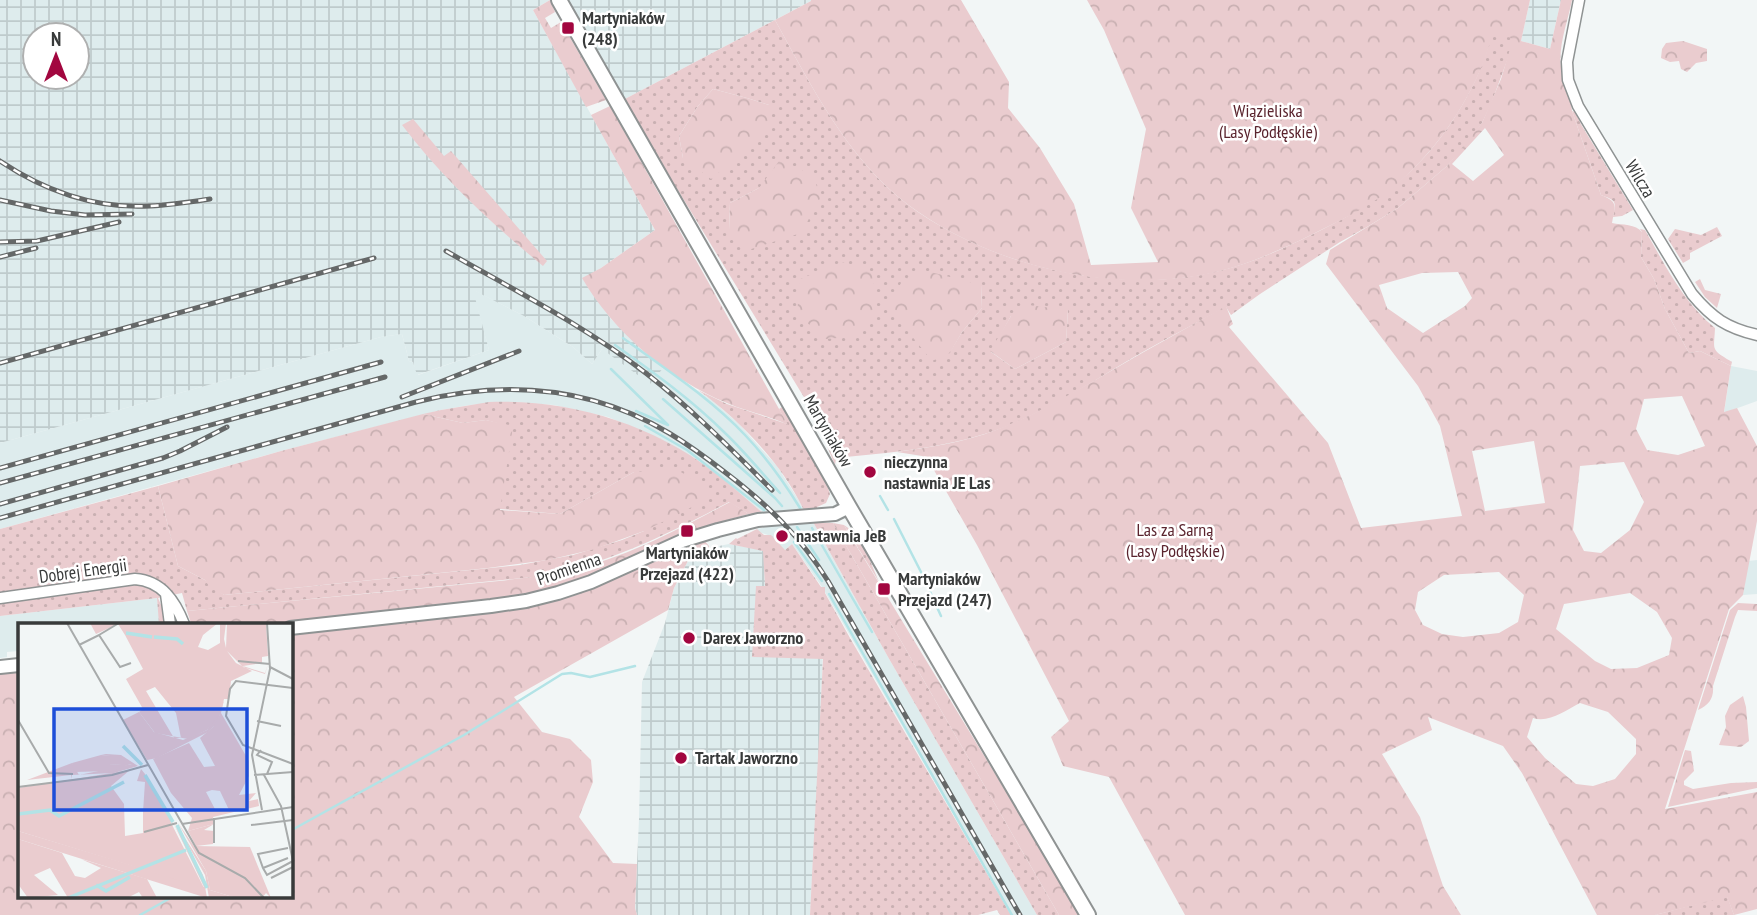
<svg xmlns="http://www.w3.org/2000/svg" width="1757" height="915" viewBox="0 0 1757 915" font-family="'PT Sans Narrow',sans-serif">
	<defs>
		<pattern id="industrial-grid" width="8" height="8" patternUnits="userSpaceOnUse" patternTransform="scale(1.75)"><rect width="8" height="8" fill="#deeced"/><path d="M0 4h8M4 0v8" fill="none" stroke="#bfcbcc"/></pattern>
		<pattern id="grass-dots" width="8" height="8" patternUnits="userSpaceOnUse" patternTransform="scale(1.75)"><rect width="8" height="8" fill="#eacccf"/><path d="M2 2h.1M6 6h.1" fill="none" stroke="#c9b0b2" stroke-width="1.8" stroke-linecap="round"/></pattern>
		<pattern id="forest-crowns" width="20" height="18" patternUnits="userSpaceOnUse" patternTransform="scale(1.75)"><rect width="20" height="18" fill="#eacccf"/><path d="M2 6a3 3 0 1 1 6 0M12 15a3 3 0 1 1 6 0" fill="none" stroke="#c9b0b2"/></pattern>
	</defs>
	<rect width="100%" height="100%" fill="#f2f6f6"/>
	<!-- built -->
	<path fill="#deeced" d="M472,289L524,316L573,347L592,364L602,349L657,374L664,367L713,401L739,424L777,466L805,510L763,513L713,471L696,459L649,434L608,417L554,405L511,402L470,405L441,410L281,451L0,529V443L381,337L402,334L409,361L413,362L418,375L489,350Z
		M1731,366L1757,371V401L1724,413Z
		M813,522L888,657L1037,915H1011L822,587L792,544L785,550L768,535L759,532L757,529L776,525Z
		M1757,560V594L1743,595L1748,561Z
		M157,598L160,624H19V651L7,652V657L0,658V616Z"/>
	<!-- industrial -->
	<path fill="url(#industrial-grid)" fill-rule="evenodd" d="M0,0H550L533,10L655,230L601,268L583,279L611,319L664,367L650,384L602,349L592,364L573,347L524,316L473,290L489,350L417,375L413,362L409,361L402,334L381,337L0,443ZM35,35H77V77H35Z
		M568,0H811V1L623,100Z
		M1530,0H1561L1550,49L1521,41Z
		M729,544L789,555L809,586L825,587L820,736L810,915H637L635,908L639,819L642,682L665,623L674,588L691,555L707,557L719,546Z"/>
	<!-- grass -->
	<path fill="url(#grass-dots)" fill-rule="evenodd" d="M1498,0L1514,39L1508,58L1491,104L1482,123L1471,139L1447,166L1398,208L1367,227L1340,242L1260,294L1231,315L1226,307C1198,322 1169,337 1141,353C1093,381 1047,412 994,431C944,448 889,453 836,458L835,465L827,446L828,444L817,427L821,429L816,417L623,100L775,20C811,85 847,158 907,204C991,267 1117,296 1219,271C1252,263 1283,249 1313,234C1358,212 1395,191 1429,152C1450,128 1472,92 1483,62C1491,43 1493,20 1498,0ZM713,89L747,98L769,105L683,158L679,136L698,106ZM759,188L729,230L730,203ZM981,285L982,308L962,332L950,352ZM1068,310L1066,342L1015,369L991,352L1011,316Z
		M1572,111L1575,112L1582,126L1633,210L1622,216L1613,217C1616,201 1617,201 1601,195Z
		M1717,227L1722,236L1690,253V259L1683,263L1668,239L1675,229L1701,235Z
		M1640,229L1645,230C1665,265 1683,302 1715,328C1714,351 1710,349 1732,362L1731,366L1700,351L1689,353L1665,309L1654,279L1641,257L1642,232Z
		M698,390L727,404L787,424L779,409L785,405L829,483L827,485L830,494L826,503L817,507V509L804,510C798,499 792,487 784,476C763,445 729,412 698,390Z
		M489,402C569,399 649,423 713,471C730,484 746,499 763,513L749,514L729,502C670,533 610,563 543,576L187,611L182,593L158,598L162,607L165,624H159L157,598L0,616V529L158,486L178,566L205,580L224,595L520,565L573,555L622,540L644,531L634,472L560,514L500,509L497,423L486,420L463,423L423,414L441,410Z
		M813,522L833,523L1059,915H1037L888,657Z
		M844,525C862,536 871,563 879,582Z
		M757,529L764,535H771L785,550L792,544L821,587H825V593L850,638L1011,915H1000L997,910L978,915H810L823,659L752,657L756,586H765L763,551L729,544L736,538L737,539Z
		M704,540L709,546L706,557L691,555L683,548Z
		M1727,896L1734,915H1655Z"/>
	<!-- forest -->
	<path fill="url(#forest-crowns)" fill-rule="evenodd" d="M550,0L555,12L545,18L551,28L561,22L606,100L586,107L533,10Z
		M811,0H961L1009,82L1008,108L1040,148L1074,204L1091,265L1158,262L1131,208L1146,129L1104,30L1087,0H1530L1521,41L1550,49L1561,0H1572C1568,21 1558,45 1561,67C1564,82 1571,96 1572,111L1601,195C1619,202 1615,206 1612,223C1622,225 1636,224 1642,232L1641,257L1654,279L1665,309L1689,353L1700,351L1731,366L1724,412L1737,408L1757,446V521L1743,595L1729,609L1665,809L1757,792V909L1734,915L1727,897L1655,915H1597L1522,773L1503,746L1428,717L1432,730L1382,754L1420,817L1443,886L1461,915H1185L1109,777L1063,766L1051,737L1069,721L977,545L931,465L922,456L897,452C931,447 965,442 996,430C1048,410 1094,380 1142,353C1170,337 1198,322 1226,306L1233,324L1229,327L1328,443L1361,528L1462,516L1440,426L1418,386L1326,264L1330,250L1398,208L1447,166L1482,123L1501,79L1513,39L1493,31C1490,41 1488,51 1484,61C1465,109 1432,156 1391,189C1366,209 1337,222 1309,236C1280,250 1251,263 1220,271C1118,297 991,267 907,204C847,158 811,85 775,20L811,1ZM1485,128L1504,155L1473,181L1452,164ZM1458,272L1472,298L1465,306L1423,333L1387,308L1379,285L1422,273ZM1682,396L1705,446L1678,455L1647,450L1636,429L1644,399ZM1534,441L1545,503L1485,511L1472,451ZM1624,462L1644,502L1630,530L1601,553L1584,551L1573,530L1580,466ZM1499,572L1524,595L1518,622L1499,633L1463,637L1442,634L1423,625L1415,610L1418,592L1444,575ZM1630,593L1657,612L1672,638L1669,655L1637,668L1611,669L1595,661L1556,629L1564,604ZM1580,703L1608,712L1636,739V754L1615,779L1593,786L1576,784L1545,758L1527,737L1533,718C1549,723 1565,711 1580,703Z
		M1683,41L1707,49V61L1696,63L1687,72L1681,69L1679,61L1670,62L1661,58L1662,49L1666,43Z
		M713,89L747,98L769,105L772,129L711,179L683,158L679,136L698,106Z
		M610,106L788,425C769,415 747,412 727,403C670,380 613,332 582,278L601,268L655,230L591,115Z
		M413,119L444,156L451,151L547,261L543,266C491,223 443,179 402,125Z
		M779,161L812,174L821,197L801,233L745,251L729,230L730,203L759,188Z
		M842,262L873,272L875,317L859,336L826,339L797,314L800,279Z
		M919,269L981,285L982,308L962,332L950,353L932,361L888,307L901,283Z
		M1700,279L1705,290L1721,294L1717,308L1705,297L1695,282Z
		M1028,305L1068,310L1066,342L1015,369L990,351L1011,316Z
		M423,414L463,423L486,420L513,426L500,510L560,514L634,472L676,469L715,493L685,511L644,531L595,549L548,560L488,568L224,595L209,586L205,580L178,566L158,486L281,451Z
		M730,502L749,514L716,523L675,539L597,573L560,586L518,597L280,624H193L191,623L187,611L499,581C522,578 546,576 569,571C625,558 679,529 730,502Z
		M833,523L844,525L848,532L1081,915H1059Z
		M683,548L691,555L674,588L668,610L514,697L542,732L570,739L591,760L593,782L579,817L613,863L637,864L635,908L637,915H0V674L19,671V896H290L291,635L483,614L573,596Z
		M1738,603L1757,604V611L1738,610L1735,617L1713,686C1714,698 1709,705 1698,710L1730,610Z
		M1743,696L1746,707L1749,741L1741,747L1719,745L1726,727L1725,716L1730,705Z
		M1685,750L1691,751L1694,771L1684,781V785L1693,789L1731,783L1757,782V788L1668,807Z"/>
	<g fill="none" stroke-linecap="round" stroke-linejoin="round">
		<!-- stream -->
		<path stroke="#b3e3e6" stroke-width="2.5" d="M623,338C664,368 709,397 745,435C766,457 784,482 800,508
			M615,345C653,372 692,400 725,433C745,452 762,473 780,493
			M611,369L668,425L636,411
			M663,399L775,498L782,506
			M645,426L687,450L764,510
			M880,496L888,510
			M894,519L922,574L941,616
			M797,527L819,560
			M812,528L872,632
			M794,542L822,581
			M829,594L1012,915
			M290,831L464,735L562,674L571,673L590,677L635,666
			M140,915L174,896"/>
		<!-- minor casing -->
		<g stroke="#8f9393" stroke-width="13">
			<path id="minor" d="M1579,0L1567,62L1568,80L1578,106L1692,294C1712,318 1727,328 1757,335
				M166,594L170,624
				M0,598L135,579C162,581 175,601 184,624"/>
		</g>
		<!-- tertiary casing -->
		<g stroke="#8f9393" stroke-width="16">
			<path id="tertiary" d="M290,628L491,606L526,601L558,593L591,582L682,541L718,530L758,520L835,514L849,507
				M0,667L19,665"/>
		</g>
		<!-- secondary casing -->
		<g stroke="#8f9393" stroke-width="18">
			<path id="secondary" d="M559,0L849,507L1088,915"/>
		</g>
		<!-- minor -->
		<use href="#minor" stroke="#fff" stroke-width="10"/>
		<!-- tertiary -->
		<use href="#tertiary" stroke="#fff" stroke-width="12"/>
		<!-- secondary -->
		<use href="#secondary" stroke="#fff" stroke-width="14"/>
		<!-- rail casing -->
		<g stroke="#656868" stroke-width="5">
			<path id="rail" d="M0,161C45,191 96,209 150,206C170,205 190,202 210,199
				M0,200L51,211L85,215L132,214
				M0,242L37,241L119,222
				M446,251C514,290 585,326 647,374C692,409 732,450 772,490
				M0,257L36,248
				M0,363L374,258
				M402,397L519,351
				M0,468L381,362
				M0,483L385,377
				M0,504L163,458L180,451L227,427
				M0,518L416,402C503,380 590,386 669,433C689,445 708,459 726,473C768,505 800,536 828,581L1020,915"/>
		</g>
		<!-- rail -->
		<use href="#rail" stroke="#fff" stroke-width="2.5" stroke-dasharray="8" stroke-linecap="butt"/>
	</g>
	<!-- markers -->
	<g fill="#a2063f" stroke="#fff" stroke-width="2.5">
		<rect x="561" y="21" width="14" height="14" rx="3.5"/>
		<circle cx="870" cy="472" r="7"/>
		<rect x="680" y="524" width="14" height="14" rx="3.5"/>
		<circle cx="782" cy="536" r="7"/>
		<rect x="877" y="582" width="14" height="14" rx="3.5"/>
		<circle cx="689" cy="638" r="7"/>
		<circle cx="681" cy="758" r="7"/>
	</g>
	<g text-anchor="middle" stroke-width="5" stroke-linejoin="round" paint-order="stroke">
		<!-- poi labels -->
		<g font-size="18" font-weight="bold" fill="#383a3a" stroke="#fff" text-anchor="start">
			<text x="582" y="24">Martyniaków<tspan x="582" dy="21">(248)</tspan></text>
			<text x="884" y="468">nieczynna<tspan x="884" dy="21">nastawnia JE Las</tspan></text>
			<text x="796" y="542">nastawnia JeB</text>
			<text x="687" y="559" text-anchor="middle">Martyniaków<tspan x="687" dy="21">Przejazd (422)</tspan></text>
			<text x="898" y="585">Martyniaków<tspan x="898" dy="21">Przejazd (247)</tspan></text>
			<text x="703" y="644">Darex Jaworzno</text>
			<text x="695" y="764">Tartak Jaworzno</text>
		</g>
		<!-- park labels -->
		<g font-size="18" fill="#5a242e" stroke="#fff">
			<text x="1268" y="117">Wiązieliska<tspan x="1268" dy="21">(Lasy Podłęskie)</tspan></text>
			<text x="1175" y="536">Las za Sarną<tspan x="1175" dy="21">(Lasy Podłęskie)</tspan></text>
		</g>
		<!-- street labels -->
		<g font-size="18" fill="#383a3a" stroke="#fff">
			<text transform="translate(1640 179) rotate(59)" y="6">Wilcza</text>
			<text transform="translate(828 431) rotate(60)" y="6">Martyniaków</text>
			<text transform="translate(569 569) rotate(-19)" y="6">Promienna</text>
			<text transform="translate(83 571) rotate(-8)" y="6">Dobrej Energii</text>
		</g>
	</g>
	<!-- overview -->
	<g transform="translate(18 623)">
		<rect width="275" height="275" fill="#f2f6f6"/>
		<path d="M206,78L199,100L190,109L139,135L129,137L105,97L121,89L136,109L165,117L189,107ZM88,131L103,132L120,143L96,150L54,152V156L53,152L9,157L54,140L61,152L114,141L91,142L92,133L83,132ZM123,146L127,151L155,200L125,189L127,159L119,158ZM156,201L185,252L189,275L0,216V208L186,264ZM158,201L188,248L192,267L218,275H191L187,252ZM196,201L186,207L196,208L195,221L178,223L170,208Z" fill="#eacccf"/>
		<path d="M72,0H200L185,12L180,24L190,27L202,20V0H208L206,16L208,25L209,1L248,0L250,33L244,34V40L225,43L247,50L250,41L247,51L225,44L209,28L218,40L234,48L213,58L211,76H206L203,90L231,138V153L221,172L238,170L231,178L240,176L241,183L195,194L196,201L170,208L174,195L153,170L135,136L171,120L186,144L197,143L182,115L195,104L202,91L189,107L170,116L137,110L121,89L125,86L108,56L125,46L107,12L100,1L78,11ZM137,64L158,90L163,115H156L128,68ZM194,167L202,168L211,187L198,188L188,169ZM83,132L93,133L92,142L115,140L94,148L56,149L54,140ZM112,147L93,163L106,181L107,213L125,210V189L146,186L186,265L0,208V165ZM160,200L176,223L232,224L253,275L248,270L244,275H218L192,267L188,248ZM0,216L44,230L57,253L67,255L83,245L63,236L129,256L139,275H125L121,269L109,275H50L32,245L16,252L40,272L10,275L0,261Z" fill="#eacccf" fill-rule="evenodd"/>
		<path fill="none" stroke="#b3e3e6" stroke-width="3.5" d="M108,10L134,14M136,14L159,16L165,21M105,123L124,142M127,152L155,199M0,191L32,187L41,193L106,159M159,202L189,265M78,262L88,268L112,254M50,275L168,227"/>
		<path fill="none" stroke="#a8abab" stroke-width="2" d="M49,0L181,230L227,255L246,275M81,12L101,0M61,22L81,12L102,44L113,40M220,38L252,41M252,44L275,56M275,65L218,58L212,66L208,93L225,122L275,141M0,97L31,150L55,151M239,98L263,103M243,127L239,132L254,139L249,151M236,152L275,149M246,152L263,183L275,238M0,164L94,152L130,142M244,187L234,132L252,46L249,0M196,195V220M164,201L275,184M233,202L275,197M126,209L159,200M270,225L240,231L245,245L249,252L275,238M245,245L270,235M253,255L275,244"/>
		<path fill="#1d4ed8" fill-opacity="0.15" stroke="#1d4ed8" stroke-width="3.5" d="M36,86H229V187H36Z"/>
		<rect width="275" height="275" fill="none" stroke="#383a3a" stroke-width="3.5"/>
	</g>
	<!-- north arrow -->
	<g transform="translate(56 56)"><circle r="33" fill="#ffffff" stroke="#afb0b0" stroke-width="2"/>
	<path d="M0-5L12 26L0 18L-12 26Z" fill="#a2063f"/>
	<text y="-10" font-size="19" font-weight="bold" text-anchor="middle" fill="#383a3a">N</text>
	</g>
</svg>
